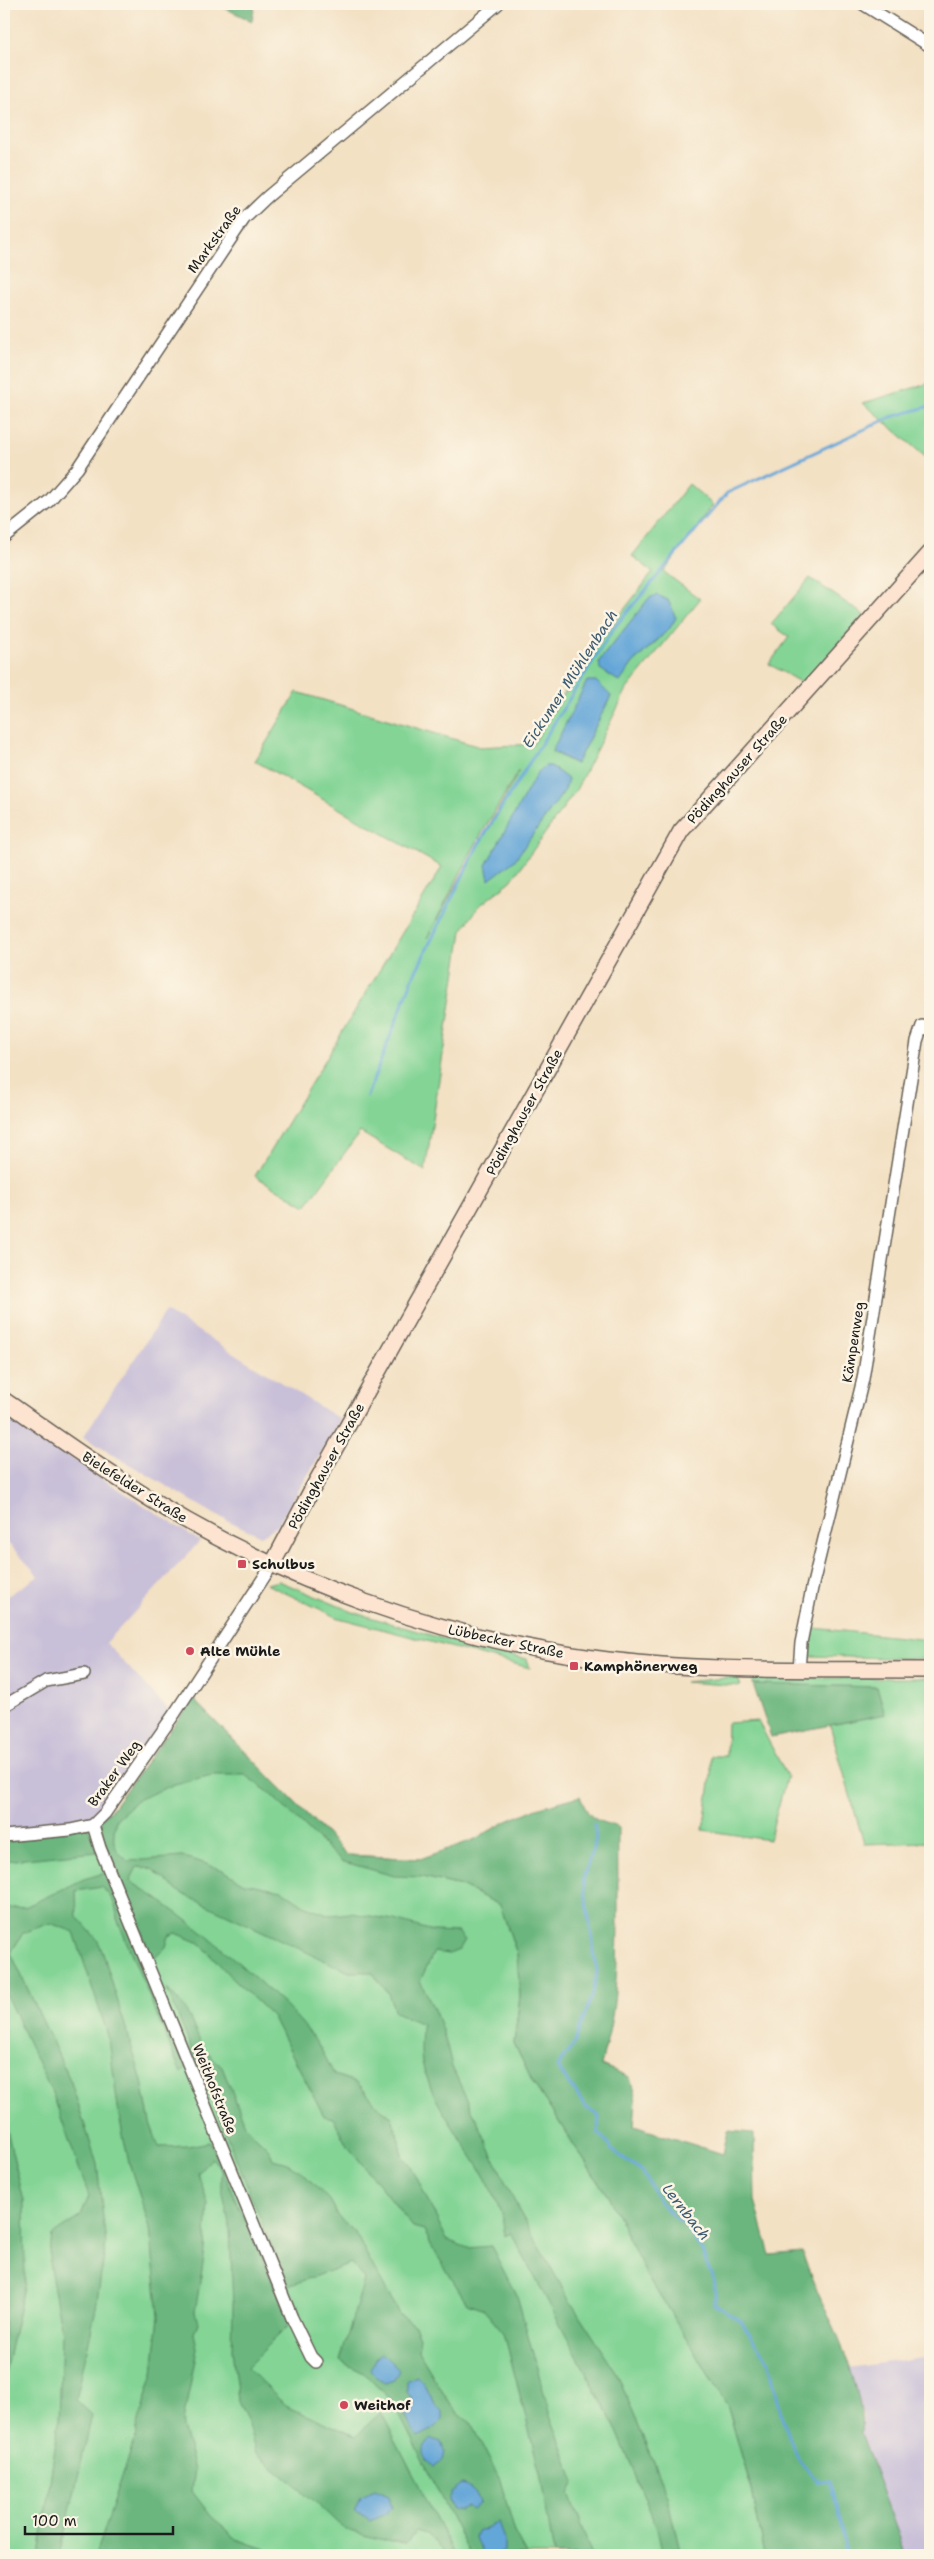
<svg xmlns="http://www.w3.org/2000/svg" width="934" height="2559" viewBox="0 0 934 2559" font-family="'Shantell Sans',sans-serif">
	<rect width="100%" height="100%" fill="#fcf5e5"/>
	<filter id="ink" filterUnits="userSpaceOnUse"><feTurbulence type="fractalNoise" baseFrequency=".02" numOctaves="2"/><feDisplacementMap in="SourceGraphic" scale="10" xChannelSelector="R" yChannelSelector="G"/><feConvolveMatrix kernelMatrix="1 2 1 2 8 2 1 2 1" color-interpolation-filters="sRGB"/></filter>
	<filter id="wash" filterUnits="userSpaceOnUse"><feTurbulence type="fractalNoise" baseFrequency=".0096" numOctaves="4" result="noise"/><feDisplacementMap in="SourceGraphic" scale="20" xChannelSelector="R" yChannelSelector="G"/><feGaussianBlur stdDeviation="1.12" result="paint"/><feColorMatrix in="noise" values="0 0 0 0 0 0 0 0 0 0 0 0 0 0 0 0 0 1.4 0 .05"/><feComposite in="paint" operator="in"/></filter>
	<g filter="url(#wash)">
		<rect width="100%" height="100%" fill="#f3e1c4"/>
		<!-- industrial -->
		<path fill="#c8bfd8" d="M166,1311L341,1420L277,1526L261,1536L216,1515L83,1437Z
			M4,1411L92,1472L200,1541L106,1643L173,1715L106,1806L82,1824L4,1830V1598L39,1576L4,1539Z
			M930,2356V2555H906L861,2433L863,2416L849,2368Z"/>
		<!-- green -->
		<path fill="#83d495" stroke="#507858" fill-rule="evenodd" d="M930,383V461L863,403Z
			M689,484L713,505L664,572L700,599L627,689L576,790L511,881L479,906L462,931L425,1171L360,1132L306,1206L255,1176L442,867L255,761L297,692L480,747L533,744L583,663L653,572L632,556ZM662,636L633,663L620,681L599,661ZM611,696L576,764L552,752V751ZM518,771H519L427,938L475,845Z
			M810,578L864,615L803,684L769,664L789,637L771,624Z
			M279,1581L353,1612L451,1641L527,1659L530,1668L339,1618L266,1584Z
			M813,1628L930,1640V1659L810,1656Z
			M737,1677L741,1686L684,1682Z
			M754,1678H930V1842L864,1844L830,1725L885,1714L877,1687L753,1684Z
			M193,1699L347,1855L420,1859L423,1877L461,1886L500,1905L517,1954L520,1996L514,2043L532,2081L609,2198L647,2276L693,2348L728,2408L752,2491L765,2555H4V1839L71,1833L112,1809Z
			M758,1721L787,1776L769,1840L703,1830L711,1776V1756H726L727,1723Z"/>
		<!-- forest -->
		<path fill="#6ab67e" stroke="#43694d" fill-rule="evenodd" d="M216,4H255L252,21Z
			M753,1684L877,1687L885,1714L771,1737Z
			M193,1699L347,1855L420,1859L473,1840L507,1821L537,1808L580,1796C589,1820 595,1820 618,1827C617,1882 620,1938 615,1993C613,2018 607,2041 601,2065L630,2077L636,2100L634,2126L723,2154L728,2131L754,2133L755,2200L770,2255L802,2252C819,2303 867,2381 861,2433L906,2555H765L752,2491L728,2408L693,2348L647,2276L609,2198L532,2081L514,2043L520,1996L517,1954L500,1905L461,1886L423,1877L394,1876L341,1861L267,1791L245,1775H212L175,1784L139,1799L116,1819C113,1840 110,1846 128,1861L182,1857L192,1859L223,1870L244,1883L282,1890L304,1905L330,1915L351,1913L394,1920L433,1931L458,1932L465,1940L459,1950L449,1954L434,1952L420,1981C435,2008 446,2037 452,2067L518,2209L568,2298L617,2373L667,2496L681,2555H663L657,2528L614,2424L511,2233L505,2236C500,2172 436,2124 422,2062C420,2051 422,2036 422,2024L395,2012L388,1993L372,1972H349L181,1893L152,1869L137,1867L130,1881C175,1909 214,1940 253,1976C289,2009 314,2029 334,2075L357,2082L380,2109L392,2117L404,2158L412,2168L447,2240L468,2248L491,2246L518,2299L550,2415L575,2482L569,2494L592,2555H554L540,2473L504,2333L484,2309L467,2303L432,2247L424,2230L413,2227L346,2144L333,2118L324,2116L272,2016L229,1975L200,1943L176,1933L169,1936L166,1947L153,1960L96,1822L112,1809Z
			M87,1826L97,1852L4,1861V1839Z
			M108,1872L188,2066L181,2073L117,1919C117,1904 111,1897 102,1887L76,1891L77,1917L97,1939L103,1953L142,2081L150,2123L159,2147L188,2146L210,2142L291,2323L247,2367L286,2406L356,2436L381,2412L455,2555H447L428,2535L416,2531L407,2544L392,2542L345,2530L312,2499L256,2454L246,2418L238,2401L232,2350L233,2306L230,2229L221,2183V2169L212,2158L198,2173L208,2205L205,2251L195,2312L198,2323L194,2332L197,2349L182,2427L194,2469L191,2490L211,2516L236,2539L284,2555H96L131,2450L153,2372L159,2316L150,2228L129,2163L119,2116L109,2039L74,1932L50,1923L23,1933L11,1953L71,2082L97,2164L106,2244L95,2313L76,2400L92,2415L60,2555H39L59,2421L62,2333L49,2262L52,2235L81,2216L89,2196L53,2095L4,1991V1909L25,1907L84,1879Z
			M167,1989L185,2008L203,2048L222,2066L246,2127L269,2149L273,2159L287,2163L302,2172L329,2200L338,2217L354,2231L399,2314L415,2325L420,2337L418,2351L452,2407L470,2422L500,2480L515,2533L527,2555H470L394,2404L364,2373L340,2361L364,2280L351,2263L288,2286ZM412,2397H431L435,2406L442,2412L413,2431L403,2413L410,2406Z
			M4,2118L24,2201L25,2283L4,2377Z"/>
		<!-- water -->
		<path fill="#63a6d8" stroke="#40617a" d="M657,595L668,600L676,618L670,628L633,663L620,682L600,669L599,661L649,598Z
			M587,681H596L611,696L576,764L552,751Z
			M545,766H551L568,779L565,790L514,861L489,880L486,865L537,773Z
			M382,2353L399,2370L394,2380L385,2383L378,2379L370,2369L375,2359Z
			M416,2376C429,2385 430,2402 442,2412V2420L432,2430L418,2437L413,2431L403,2408L410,2406L412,2398L407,2391V2381Z
			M432,2439L441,2442L444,2451L442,2462L434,2467C423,2457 419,2450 432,2439Z
			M462,2484C472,2486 477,2493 480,2503L472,2510L468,2507L460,2511L452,2510L448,2500L451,2492Z
			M375,2490L389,2496L392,2507L385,2514L370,2521L355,2511L361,2496Z
			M498,2523L504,2539V2550L497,2555H483L475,2538L477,2531Z"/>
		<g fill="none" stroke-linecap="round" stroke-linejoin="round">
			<!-- stream -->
			<path stroke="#63a6d8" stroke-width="3" d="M367,1096L414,975L478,845L613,629L727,493L891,417L930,406
				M594,1824L596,1838L583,1879L597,1972L593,1993L574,2044L557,2067L587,2108L599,2116L598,2132L612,2150L642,2171L659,2201L676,2219L684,2224L702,2251L715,2285V2305L739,2319L769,2363L783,2422L798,2458L818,2482L829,2481L841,2524L846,2555"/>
		</g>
	</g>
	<g filter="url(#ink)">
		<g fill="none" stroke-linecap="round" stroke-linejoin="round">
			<!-- street casing -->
			<g stroke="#676157" stroke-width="14">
				<path id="street" d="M863,4L930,46
					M4,537L49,501L77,469L244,219L267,197L498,4
					M799,1670L801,1643L812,1588L863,1379L917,1041L922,1026L930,1030
					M4,1706L46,1681L84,1674
					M93,1825L100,1848L292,2318L311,2357L316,2362
					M4,1836L70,1830L93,1825L105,1813L175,1713L272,1565"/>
			</g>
			<!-- secondary casing -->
			<g stroke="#676157" stroke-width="18">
				<path id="secondary" d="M4,1400C52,1434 101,1469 152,1500C282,1581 442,1638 593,1658C704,1673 818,1669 930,1670
					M272,1565L310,1493L681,831L930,553"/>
			</g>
			<!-- street -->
			<use href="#street" stroke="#fff" stroke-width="11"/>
			<!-- secondary -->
			<use href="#secondary" stroke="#fde4d1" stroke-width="15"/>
		</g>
	</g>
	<!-- markers -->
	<g fill="#d1495b" stroke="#fcf5e5" stroke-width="2">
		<rect x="237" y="1559" width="10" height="10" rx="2.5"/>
		<circle cx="190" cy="1651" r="5"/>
		<rect x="569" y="1661" width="10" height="10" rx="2.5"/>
		<circle cx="344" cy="2405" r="5"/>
	</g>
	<g text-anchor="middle" stroke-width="5" stroke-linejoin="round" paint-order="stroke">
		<!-- street labels -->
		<g font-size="14" fill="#1c1c1c" stroke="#fcf5e5">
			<text transform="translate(214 239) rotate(-54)" y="5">Markstraße</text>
			<text transform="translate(737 769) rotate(-48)" y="5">Pödinghauser Straße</text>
			<text transform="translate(524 1112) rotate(-61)" y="5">Pödinghauser Straße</text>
			<text transform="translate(853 1342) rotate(-81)" y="5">Kämpenweg</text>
			<text transform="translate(326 1466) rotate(-61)" y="5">Pödinghauser Straße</text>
			<text transform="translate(135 1487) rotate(32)" y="5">Bielefelder Straße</text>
			<text transform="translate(506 1641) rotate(12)" y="5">Lübbecker Straße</text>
			<text transform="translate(114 1773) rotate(-54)" y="5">Braker Weg</text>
			<text transform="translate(215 2089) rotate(68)" y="5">Weithofstraße</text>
		</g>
		<!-- poi labels -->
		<g font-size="14" font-weight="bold" fill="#1c1c1c" stroke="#fcf5e5" text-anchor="start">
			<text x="252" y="1569">Schulbus</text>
			<text x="200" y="1656">Alte Mühle</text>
			<text x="584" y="1671">Kamphönerweg</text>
			<text x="354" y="2410">Weithof</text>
		</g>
		<!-- water labels -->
		<g font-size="15" font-style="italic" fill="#3c5a71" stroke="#fcf5e5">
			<text transform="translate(570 679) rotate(-57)" y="5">Eickumer Mühlenbach</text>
			<text transform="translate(686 2212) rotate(52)" y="5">Lernbach</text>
		</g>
	</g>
	<!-- margin -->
	<rect width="934" height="2559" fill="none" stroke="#fcf5e5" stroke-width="20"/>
	<!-- scale -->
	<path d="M25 2526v8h148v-8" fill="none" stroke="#1c1c1c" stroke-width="2.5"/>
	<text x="32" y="2526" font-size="15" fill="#1c1c1c" stroke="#fcf5e5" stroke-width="4" paint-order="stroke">100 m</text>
</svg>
